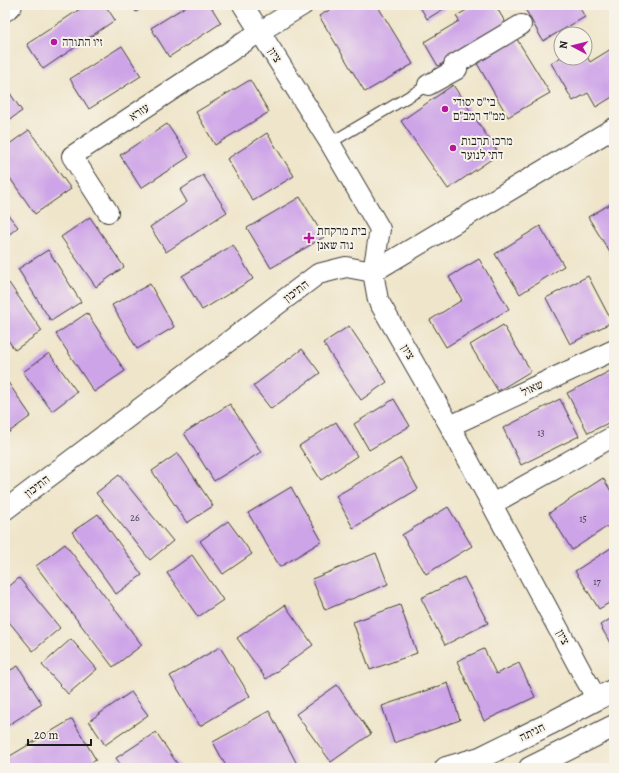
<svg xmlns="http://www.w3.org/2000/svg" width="619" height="773" viewBox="0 0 619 773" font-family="Alegreya,'Frank Ruhl Libre',serif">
	<rect width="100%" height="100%" fill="#f7f3e8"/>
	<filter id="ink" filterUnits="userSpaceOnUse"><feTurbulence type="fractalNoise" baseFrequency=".025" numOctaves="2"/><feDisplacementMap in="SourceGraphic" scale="8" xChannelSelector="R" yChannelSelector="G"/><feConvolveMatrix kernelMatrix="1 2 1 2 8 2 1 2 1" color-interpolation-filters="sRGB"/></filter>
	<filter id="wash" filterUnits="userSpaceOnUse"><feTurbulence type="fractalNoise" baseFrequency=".012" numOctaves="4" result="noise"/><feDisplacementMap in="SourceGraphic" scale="16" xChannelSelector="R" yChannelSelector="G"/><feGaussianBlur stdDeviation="0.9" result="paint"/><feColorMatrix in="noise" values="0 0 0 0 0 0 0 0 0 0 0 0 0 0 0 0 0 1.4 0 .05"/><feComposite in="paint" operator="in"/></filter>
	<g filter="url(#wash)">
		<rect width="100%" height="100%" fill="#efe5ca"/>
		<g id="blocks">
			<!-- building -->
			<path fill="#cea4e8" d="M86,5H105L115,20L43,69L27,44Z
				M131,5H147L136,12Z
				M188,5H210L221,23L169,57L151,28Z
				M338,5H377L413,64L365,92L319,16Z
				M419,5H450L427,19Z
				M471,5H495L507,25L438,66L424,42L459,21L456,16L472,7Z
				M523,5H578L585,17L543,41Z
				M515,36L550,93L508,117L475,60Z
				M122,46L141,76L89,109L70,79Z
				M611,49L614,54V96L596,107L588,93L573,101L551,63L561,57V58H585V53L590,62Z
				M250,80L269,112L215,145L196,112Z
				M453,85L499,154L448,189L401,121Z
				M5,86L22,111L5,123Z
				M167,124L189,157L141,188L120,155Z
				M29,130L71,189L35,214L5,171V147Z
				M267,133L294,176L253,201L227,159Z
				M203,175L227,212L166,252L150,227L187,202L180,190Z
				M300,197L324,237L271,268L247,228Z
				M614,202V259L588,217Z
				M5,211L18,227L5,238Z
				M90,217L124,267L96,287L61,237Z
				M540,226L564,266L520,294L495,254Z
				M233,245L253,279L202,310L182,276Z
				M48,250L81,302L51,321L18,269Z
				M479,259L509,309L446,347L430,320L462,300L449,277Z
				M588,276L612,322L570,344L546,298Z
				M9,283L42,331L15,350L5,336V286Z
				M150,284L174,327L137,349L112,305Z
				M87,313L125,371L94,392L56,334Z
				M503,325L531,371L498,391L470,345Z
				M349,326L387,382L361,400L323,343Z
				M302,349L320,373L271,409L253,386Z
				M49,353L77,392L52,411L23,372Z
				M614,369V420L588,433L567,393Z
				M5,378L31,416L5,435Z
				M394,399L410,426L369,450L354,424Z
				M560,399L579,436L521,465L503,428Z
				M230,404L261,452L214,481L184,433Z
				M336,422L357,456L321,480L299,446Z
				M178,453L213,506L187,523L152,471Z
				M401,458L418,489L353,528L336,496Z
				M119,475L173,541L150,560L96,493Z
				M603,478L614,496V522L572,550L549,513Z
				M291,487L322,541L280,567L248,513Z
				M448,507L472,546L426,574L402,535Z
				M98,514L142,575L116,594L72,532Z
				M228,521L252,554L223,574L200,541Z
				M65,544L142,645L113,667L36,566Z
				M614,546V600L599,609L575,571Z
				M376,553L388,584L325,610L312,579Z
				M192,555L223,600L198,617L167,573Z
				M464,577L488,623L445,645L421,598Z
				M19,578L60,628L33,651L5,617V590Z
				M285,605L313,645L266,679L237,638Z
				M400,605L417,653L370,670L353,622Z
				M614,617V650L600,625Z
				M71,639L97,669L68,694L42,665Z
				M220,647L250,696L200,726L170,676Z
				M484,649L496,674L519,663L535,697L484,721L457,661Z
				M18,666L42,704L5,727V673Z
				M448,683L460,720L394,743L382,706Z
				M337,685L371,734L331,762L296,714Z
				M131,692L148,715L105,745L89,721Z
				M269,711L297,764L289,768H227L213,742Z
				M72,719L96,760L82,768H10L5,759Z
				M156,732L180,768H123L116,758Z"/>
		</g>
	</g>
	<g filter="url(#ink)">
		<use href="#blocks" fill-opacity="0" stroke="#3c3a36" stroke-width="1"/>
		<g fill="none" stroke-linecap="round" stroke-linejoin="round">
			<!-- lane casing -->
			<g stroke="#3c3a36" stroke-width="12">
				<path id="lane" d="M330,143L428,85"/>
			</g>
			<!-- street casing -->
			<g stroke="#3c3a36" stroke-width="22">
				<path id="street" d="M243,5L330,143L380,229L373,272L378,300L450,426L582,673L597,699
					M428,85L457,69L454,65L521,25
					M108,212L72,156L261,31L303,5
					M450,426L614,350
					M492,504L614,436
					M5,510L318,274L346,267L373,272L614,128"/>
			</g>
			<!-- secondary casing -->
			<g stroke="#3c3a36" stroke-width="24">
				<path id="secondary" d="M5,10L11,5
					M446,768L480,758L549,724L614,690
					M530,768L614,726"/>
			</g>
			<!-- lane -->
			<use href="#lane" stroke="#fff" stroke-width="10"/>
			<!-- street -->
			<use href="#street" stroke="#fff" stroke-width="20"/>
			<!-- secondary -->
			<use href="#secondary" stroke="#fff" stroke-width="22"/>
		</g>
	</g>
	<!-- markers -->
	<g fill="#b5179e" stroke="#f7f3e8" stroke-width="1.5">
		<circle cx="54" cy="42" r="4"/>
		<circle cx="445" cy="109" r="4"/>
		<circle cx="453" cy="148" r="4"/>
		<path d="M307 232h4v4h4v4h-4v4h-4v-4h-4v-4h4z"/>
	</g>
	<g text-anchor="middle" stroke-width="4" stroke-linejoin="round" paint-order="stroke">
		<!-- number labels -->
		<g font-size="10" fill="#483e4f">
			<text x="541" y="436">13</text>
			<text x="135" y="521">26</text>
			<text x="583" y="522">15</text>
			<text x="597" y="585">17</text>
		</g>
		<!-- poi labels -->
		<g font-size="12" fill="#1c1c1c" stroke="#f7f3e8" text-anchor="start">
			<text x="62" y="46">זיו התורה</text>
			<text x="453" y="106">בי"ס יסודי<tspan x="453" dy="14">ממ"ד רמב"ם</tspan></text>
			<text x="461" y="145">מרכז תרבות<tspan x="461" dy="14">דתי לנוער</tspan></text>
			<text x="317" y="235">בית מרקחת<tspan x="317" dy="14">נוה שאנן</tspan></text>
		</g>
		<!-- street labels -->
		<g font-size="12" fill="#1c1c1c" stroke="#f7f3e8">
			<text transform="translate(275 55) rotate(58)" y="4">ציון</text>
			<text transform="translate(139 112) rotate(-33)" y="4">עזרא</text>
			<text transform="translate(296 291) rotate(-37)" y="4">התיכון</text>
			<text transform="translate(408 352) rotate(60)" y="4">ציון</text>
			<text transform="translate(532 388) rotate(-25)" y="4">שאול</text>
			<text transform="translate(37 486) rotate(-37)" y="4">התיכון</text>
			<text transform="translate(563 637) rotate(62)" y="4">ציון</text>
			<text transform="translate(532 732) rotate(-26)" y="4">חניתה</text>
		</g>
	</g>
	<!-- margin -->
	<rect width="619" height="773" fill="none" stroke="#f7f3e8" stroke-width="20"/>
	<!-- north arrow -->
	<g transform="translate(573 46) rotate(277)"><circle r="19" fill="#f7f3e8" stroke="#9f9d96"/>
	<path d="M0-3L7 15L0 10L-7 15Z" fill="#b5179e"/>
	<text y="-6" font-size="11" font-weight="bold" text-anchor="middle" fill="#1c1c1c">N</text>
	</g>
	<!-- scale -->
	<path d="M28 739v6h63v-6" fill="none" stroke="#1c1c1c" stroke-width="2"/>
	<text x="34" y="739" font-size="12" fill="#1c1c1c" stroke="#f7f3e8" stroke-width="3" paint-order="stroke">20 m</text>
</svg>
